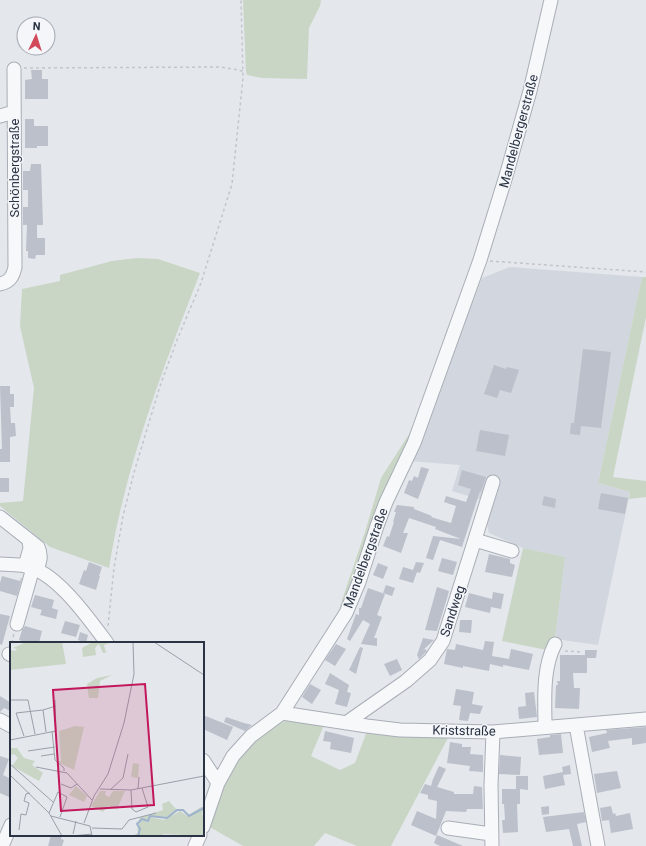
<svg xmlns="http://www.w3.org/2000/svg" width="646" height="846" viewBox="0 0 646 846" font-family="Roboto,sans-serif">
	<rect width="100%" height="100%" fill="#e4e7ec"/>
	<!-- built -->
	<path fill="#d2d6de" d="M510,267L642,277L598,483L630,492L598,645L555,639L565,557L523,548L489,533L482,500L452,491L460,465L409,461L482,278Z"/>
	<!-- green -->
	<path fill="#c9d6c5" d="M243,0H321L320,6L309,28L307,79L262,78L247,75L246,72Z
		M137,258L158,259L200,273C163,368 125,466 109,568L50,547L0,506V503L23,501L34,388L20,326L22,289L60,281V275L112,261Z
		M642,277H646V317L613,477L646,481V497L629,499L630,492L598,483Z
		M427,398L356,578L339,609L365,532L381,478L413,428Z
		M523,548L565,557L555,639L547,650L502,641Z
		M293,720L324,725L311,756L340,770L355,763L367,731L450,734L391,846H357L325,833L314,846H243L208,826C216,811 219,795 227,780C236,761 260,728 281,722C285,721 289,721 293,720Z"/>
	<!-- building -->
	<path fill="#bbc0ca" d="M31,70H42V79H48V99H25V80L32,79Z
		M25,119H34V126H48V146H37V148H25Z
		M31,164H41L43,225H37V238H45V255H36L35,259L28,258V251H26L27,225H23V207H28V190H23V171H30Z
		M583,349L611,352L601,428L581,426L580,435L570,434L571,423H574Z
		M494,365L506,369L507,367L519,370L511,393L500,390L497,398L484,394Z
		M0,386H10V394H14V407H10L11,423H15L16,436L10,437V462H0V449H2Z
		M480,430L509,435L505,456L476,451Z
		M421,467L429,469L418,499L404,493L409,480L412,481L414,476L418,478Z
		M462,470L486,477L481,492L480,491L462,547L440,540L433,560L426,558L433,536L461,539L435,529L436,527L409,518L403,533H408L401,553L383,546L387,536L389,537L394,522H393L396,512H394L397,505L414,507V509L432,516L431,517L451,523L456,506L444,502L446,496L466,502L471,489L458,485Z
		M0,478H9V492H0Z
		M601,493L628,498L625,514L598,509Z
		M544,496L556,499L555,508L542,505Z
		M489,554L510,559V563L515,565L512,577L485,572Z
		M442,558L457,562L453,575L438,571Z
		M89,562L102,567L99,576H100L96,590L79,584L84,570L86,571Z
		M416,562L424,563L420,573L417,572L413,583L399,579L403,567L413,570Z
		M378,563L388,567L383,579L373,575Z
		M2,576L20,581L21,578H22L17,596L0,591V583Z
		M386,585L395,588L392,596L383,593Z
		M437,587L449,591L448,595L437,631L425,630Z
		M368,588L385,594L377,615L382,617L374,638H377V646L361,644L370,624L363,620L350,641L347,639L356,614L359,615V608H361Z
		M493,592L504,594L501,609L491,607L490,613L465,607L469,593L492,599Z
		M35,595L54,600L52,608L58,610L56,619L40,615L42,610L31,607Z
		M0,614L10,616L2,645L0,644Z
		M460,620H472L471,633L459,632Z
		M65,621L80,625L76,637L61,633Z
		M25,626L42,631L39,643H28L19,640L22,630Z
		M80,632L88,635L86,643L78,640Z
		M423,638L434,640L422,651L425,649L427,651L419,659L417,655Z
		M485,641L494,642L492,656L509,659L511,649L533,654L529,670L503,665V667L490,664L489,671L463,666V668L444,664L447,649L455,650L456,644L483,650Z
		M336,644L346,649L335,666L325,660Z
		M360,647L363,648L356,674L349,670Z
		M585,650H597L596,658H587V673H573L574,688H580L579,709L555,708L556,685H558L557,681H560V655H585Z
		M397,659L402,670L390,676L384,664Z
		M330,673L349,685L347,692L351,693L347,707L335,704L339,690L325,684Z
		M310,684L321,690L312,704L302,697Z
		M456,689L474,692L472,704L483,706L480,714L470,713L468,721L459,720L461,706L453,705Z
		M534,692L537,717L519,719L518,707L526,706L525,693Z
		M0,696L11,703V711L4,708L0,712Z
		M203,715L233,727L227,740L203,729Z
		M226,717L244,723L252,725L245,731L224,722Z
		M646,727V743L632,745V738L608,741L610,748L592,752L589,737L607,733L606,730Z
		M325,731L354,738L351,753L330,749L331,742L323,741Z
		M561,734L563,753L539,755L537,739L550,737V735Z
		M450,742L462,744V747H471L470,754L483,755V772L469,771L470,766L447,763Z
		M500,755L521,757L520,775L499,774Z
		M0,756L9,759L3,775L11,779V798L0,793Z
		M570,765L571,774L563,775L565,785L545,789L543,776L563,772L562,767Z
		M439,766L446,769L437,787L454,792V794H473L474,786L482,787L483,809H467L466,812L446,811L436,836L411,825L417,811L436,819L437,801L428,799V795L420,793L425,784L431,786L433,779Z
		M617,771L621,788L597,793L594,774Z
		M516,776H528V790L520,789V804H517L518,832L503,833L502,820H505L504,804H502V789H516Z
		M549,806V814L542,815L541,807Z
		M611,806L613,814L615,813L616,816L630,813L633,829L611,833L609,820L602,821L600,808Z
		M584,812L586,822L577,824L582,846H573L569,829L546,832L543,817Z
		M51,835H62L61,839L64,840L62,846H48Z
		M437,835L463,846H440L434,843Z"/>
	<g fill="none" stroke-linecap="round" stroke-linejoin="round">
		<!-- minor casing -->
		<g stroke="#a9aeb7" stroke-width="15">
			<path id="minor" d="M0,116L14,112
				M0,284C10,282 13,276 15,267L14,69
				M0,517L38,547C42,556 40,561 37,570
				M475,540L512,551
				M0,564C8,565 17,564 25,566C56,571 89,619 107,643
				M25,566L30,548L29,541
				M17,624L33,568
				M9,654L11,655
				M282,713L367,726L400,730L493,732L646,719
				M0,720L11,726
				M346,723L406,681L430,660L443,641L493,482
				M576,725L598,846
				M545,727C545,701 542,669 555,644
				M203,760L218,783
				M203,827L218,783L233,756L251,736L282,713L346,613L359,582L377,526L386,502L414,443L480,260L506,176L530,91L551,0
				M448,828L491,834
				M2,846L11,825
				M195,846L200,835
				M492,846L491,785L493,732"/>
		</g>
		<!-- path -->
		<path stroke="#c2c5cb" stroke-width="1.5" stroke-dasharray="3 3" stroke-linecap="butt" d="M24,68L221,67L243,71
			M490,261L646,272
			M108,626L114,568L123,516L135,469L160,386L177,340L201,283L232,184L243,78L241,0
			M12,643L14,633
			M565,651L583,652"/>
		<!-- minor -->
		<use href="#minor" stroke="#f7f8fa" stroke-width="13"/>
	</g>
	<g text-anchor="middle" stroke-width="3" stroke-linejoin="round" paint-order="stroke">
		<!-- street labels -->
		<g font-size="13" fill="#2b3445" stroke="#f4f6f9">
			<text transform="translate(518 131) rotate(-75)" y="5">Mandelbergerstraße</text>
			<text transform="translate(14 168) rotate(-90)" y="5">Schönbergstraße</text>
			<text transform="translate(365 558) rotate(-70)" y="5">Mandelbergstraße</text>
			<text transform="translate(452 611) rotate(-72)" y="5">Sandweg</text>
			<text transform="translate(464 730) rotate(1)" y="5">Kriststraße</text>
		</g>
	</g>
	<!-- overview -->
	<g transform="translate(10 642)">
		<rect width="194" height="194" fill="#e4e7ec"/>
		<path d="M16,0H52L56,22L0,28V8L5,9L7,7L3,6ZM83,0H103L94,3L96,11H93L89,2L85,6L86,13L73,15L72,6ZM102,33L90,39L88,56H79L77,42L87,36ZM65,84L74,85L64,128L47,120L51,119L49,89ZM0,106H7L14,116L25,119L22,123L33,131L29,139L2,124L8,116L4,112L0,113ZM123,121L129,122L128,136L121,135ZM66,144L77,154L74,160L59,153ZM90,149H96L95,153L99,155L103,149H115L107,167L98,164L93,170L81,164ZM159,159L167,168L157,176L140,174L137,179L130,178L129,176L153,168L152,162ZM191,165H194L192,172L194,174V194L153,192V194H122L128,191L127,185L131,190L128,183L132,178L138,180L140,175L154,178L170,169L177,174Z" fill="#c9d6c5"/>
		<path fill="none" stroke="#9fb4cc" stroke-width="2" d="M128,194L130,187L127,182L132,177L138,179L140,174L157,176L167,168H173L179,174L194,166"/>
		<path fill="none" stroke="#9a9fa9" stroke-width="1" d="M144,0L194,33M0,58H18L25,92M33,68L36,90M42,89L45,118L54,126V129M14,94L6,71L33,68L46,64M0,98L46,89L45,58M18,109L45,105M31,114L44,112M0,122L43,160M26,125L57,131L82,158M0,133L39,171L52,194M51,142L61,146L67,142M90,147L121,148L194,134M128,147L129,135M100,148L113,136L118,112M121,148L122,167L126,170L138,165L132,146M39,171L48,150L57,155L50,175M41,174L80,184L82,194M74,181L84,154L98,132L114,81L124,32L123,0M82,186L112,187L119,178L146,171M9,188L11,172L16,173L19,161L14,159L16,152L20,151M63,192L66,179M62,194L82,192"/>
		<path fill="#c2185b" fill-opacity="0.15" stroke="#c2185b" stroke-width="2" d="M135,42L144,163L51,169L43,48Z"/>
		<rect width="194" height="194" fill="none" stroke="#2b3445" stroke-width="2"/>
	</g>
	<!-- north arrow -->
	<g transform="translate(36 36) rotate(4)"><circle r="19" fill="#f4f6f9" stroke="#a4a8b1"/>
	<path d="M0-3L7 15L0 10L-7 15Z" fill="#d1495b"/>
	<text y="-6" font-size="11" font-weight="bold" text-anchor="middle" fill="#2b3445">N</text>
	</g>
</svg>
